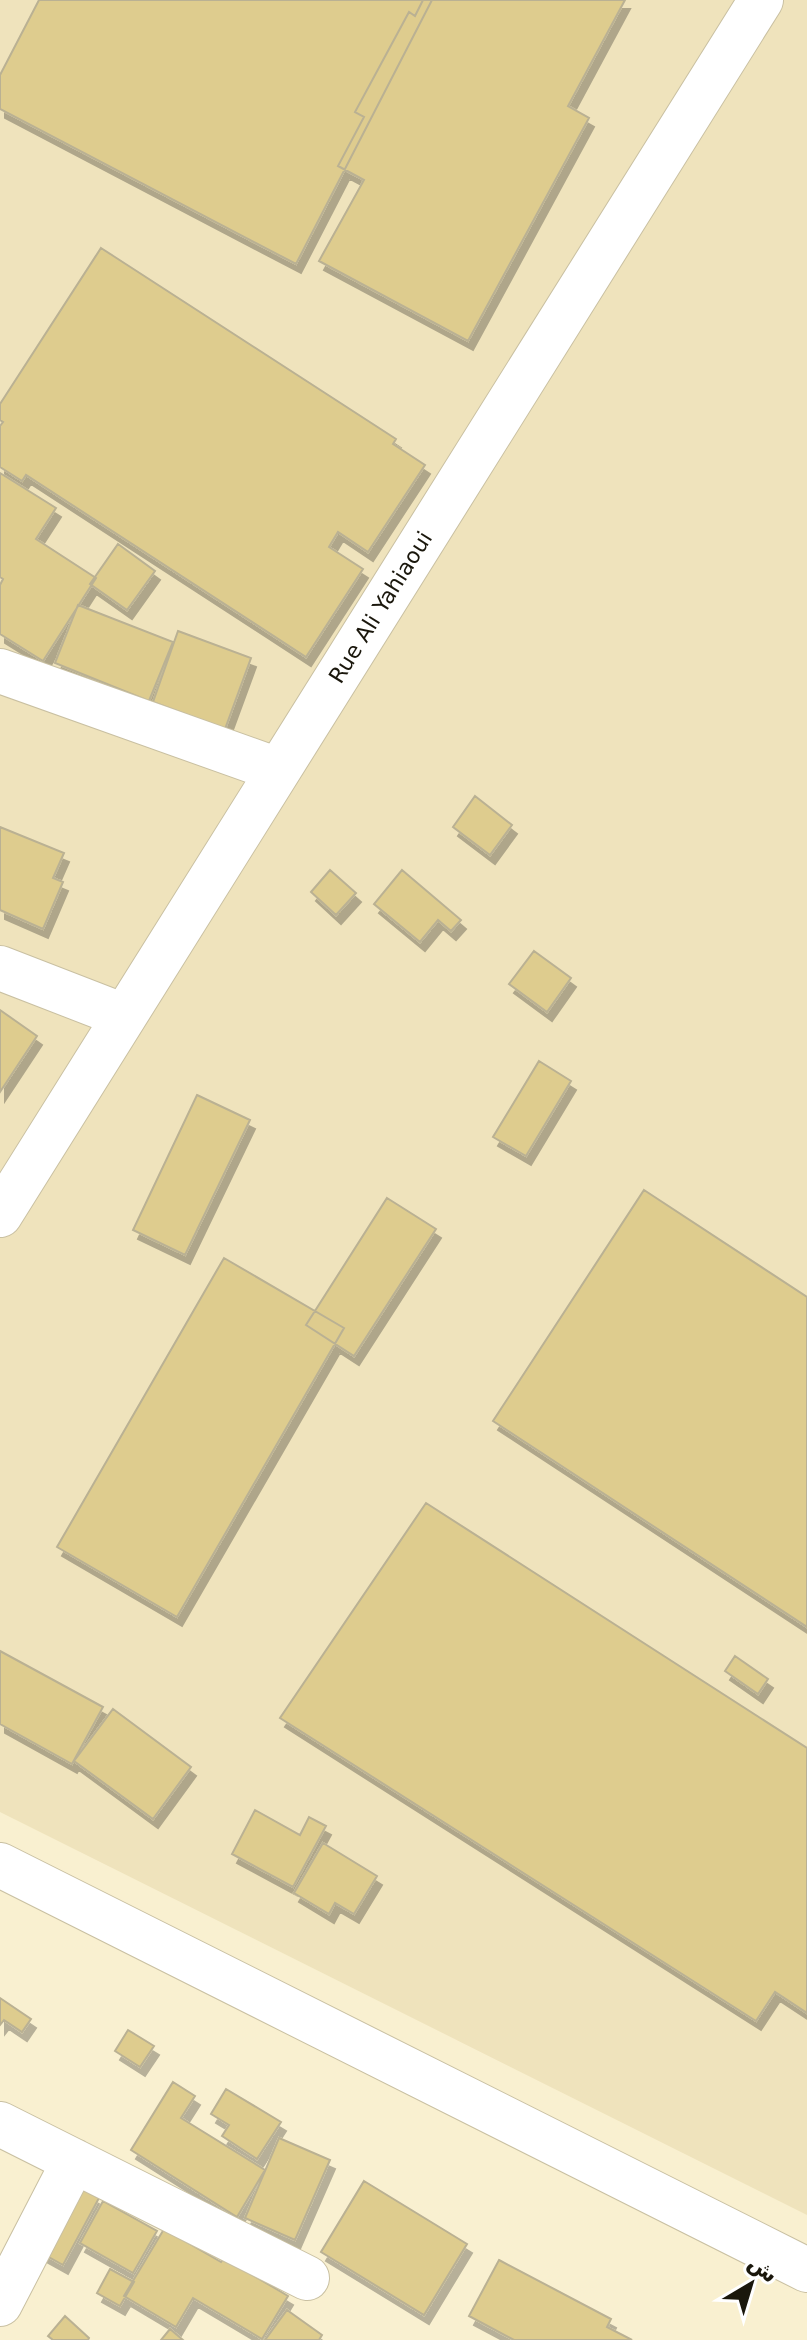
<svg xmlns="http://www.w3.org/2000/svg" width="807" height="2340" viewBox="0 0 807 2340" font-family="'DejaVu Sans',Cairo,sans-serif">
	<defs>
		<filter id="shadow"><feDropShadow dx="5" dy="9" stdDeviation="0" flood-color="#0004"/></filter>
	</defs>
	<rect width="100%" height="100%" fill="#f9f0d0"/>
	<!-- built -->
	<path fill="#efe3bc" d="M0,0H807V2215L0,1812Z"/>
	<!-- building -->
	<path fill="#decc8e" stroke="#bab193" stroke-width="2" filter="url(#shadow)" d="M39,0H432L296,264L0,109V75Z
		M423,0H625L568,106L589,118L468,341L319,261L364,180L338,166L364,117L355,112L409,12L415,16Z
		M101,248L396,439L393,444L425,465L368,552L338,532L329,547L363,569L306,657L26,475L22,481L0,467V426L3,422L0,420V404Z
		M0,473L56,508L36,539L96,578L43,661L0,634V585L3,579L0,577Z
		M118,544L155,571L127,610L90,584Z
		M78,605L173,642L149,701L55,663Z
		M178,631L251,658L225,729L153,702Z
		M475,796L512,825L490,855L453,827Z
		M0,827L64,853L53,878L63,882L43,929L0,910Z
		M330,870L356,893L336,915L311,892Z
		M402,870L461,920L451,931L438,920L420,942L374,904Z
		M534,951L571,978L547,1012L509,984Z
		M0,1010L37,1036L0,1092Z
		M539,1061L571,1081L526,1156L493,1137Z
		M197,1095L250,1120L185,1255L133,1230Z
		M644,1190L807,1297V1627L493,1421Z
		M387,1198L436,1229L354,1356L306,1325Z
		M224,1258L344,1328L177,1617L57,1547Z
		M426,1503L807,1748V2013L775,1992L756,2021L280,1718Z
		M0,1651L103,1707L72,1764L0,1724Z
		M735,1656L768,1679L758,1694L725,1671Z
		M113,1709L191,1767L153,1819L74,1761Z
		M255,1810L300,1835L309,1817L326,1826L293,1887L232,1854Z
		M323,1843L377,1876L354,1914L335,1903L329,1914L294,1893Z
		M0,1998L31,2019L22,2032L4,2020L0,2025Z
		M128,2030L154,2046L140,2067L115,2051Z
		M173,2082L195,2096L181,2118L265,2170L237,2217L131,2150Z
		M226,2089L281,2122L257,2159L222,2136L229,2125L211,2114Z
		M279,2138L330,2160L295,2240L245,2218Z
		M59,2176L99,2198L63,2265L22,2242Z
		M364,2181L467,2244L424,2315L321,2252Z
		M103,2201L157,2231L133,2273L80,2243Z
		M164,2229L221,2262L224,2258L288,2296L262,2339L193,2298L176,2327L124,2296Z
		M499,2260L611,2319L607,2327L632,2340H514L469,2316Z
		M110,2269L134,2282L120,2306L97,2293Z
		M287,2310L322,2335L319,2340H265Z
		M65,2316L89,2338L88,2340H53L48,2336Z
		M170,2329L183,2340H161Z"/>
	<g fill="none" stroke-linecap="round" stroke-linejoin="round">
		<!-- street casing -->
		<g stroke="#c9c0a2" stroke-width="46">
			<path id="street" d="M0,671L278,770
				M0,968L124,1016
				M0,2124L307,2278
				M0,2304L74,2161"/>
		</g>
		<!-- secondary casing -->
		<g stroke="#c9c0a2" stroke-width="46">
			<path id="secondary" d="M0,1215L761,0
				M0,1865L807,2270"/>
		</g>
		<!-- street -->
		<use href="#street" stroke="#fff" stroke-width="44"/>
		<!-- secondary -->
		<use href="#secondary" stroke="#fff" stroke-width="44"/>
	</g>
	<g text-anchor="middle" stroke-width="6" stroke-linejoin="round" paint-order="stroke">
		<!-- street labels -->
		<g font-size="22" fill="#1a170c" stroke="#fff">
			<text transform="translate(380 607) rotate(-58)" y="8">Rue Ali Yahiaoui</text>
		</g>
	</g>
	<!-- north arrow -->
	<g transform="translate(751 2284) rotate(38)" stroke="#ffffff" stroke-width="6" paint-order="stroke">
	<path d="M0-6L14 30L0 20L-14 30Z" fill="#1a170c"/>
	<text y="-12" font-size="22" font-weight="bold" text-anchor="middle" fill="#1a170c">ش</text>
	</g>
</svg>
